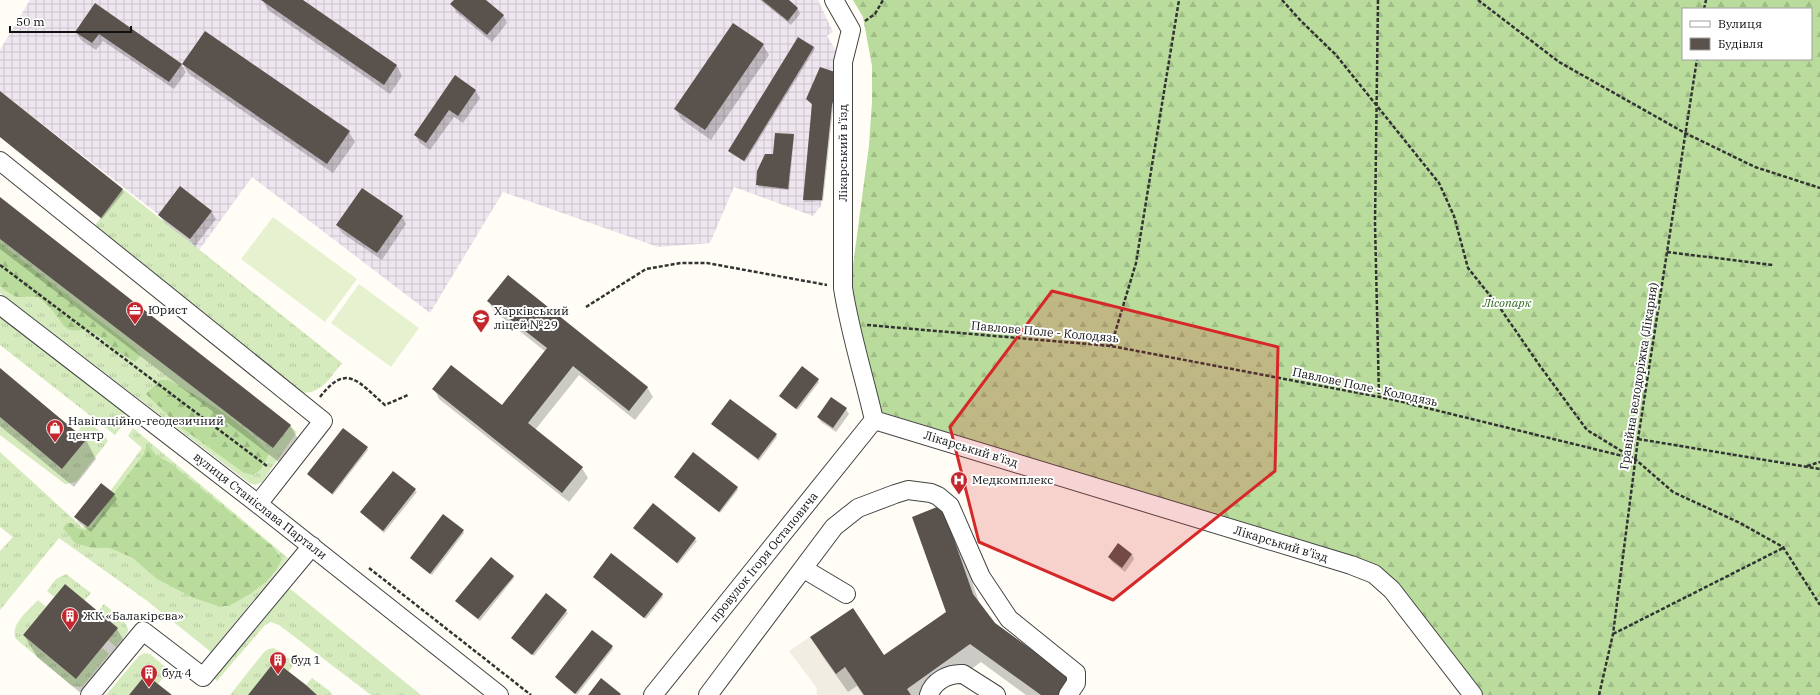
<svg xmlns="http://www.w3.org/2000/svg" width="1820" height="695" viewBox="0 0 1820 695" font-family="'IBM Plex Serif',serif">
	<defs>
		<pattern id="industrial-grid" width="8" height="8" patternUnits="userSpaceOnUse"><rect width="8" height="8" fill="#eee6ef"/><path d="M0 4h8M4 0v8" fill="none" stroke="#cbc4cc"/></pattern>
		<pattern id="grass-tufts" width="24" height="20" patternUnits="userSpaceOnUse"><rect width="24" height="20" fill="#d5ebbd"/><path d="M3 7l-1-3M5 7V3M7 7l1-3M15 17l-1-3M17 17v-4M19 17l1-3" fill="none" stroke="#b6c8a1"/></pattern>
		<pattern id="forest-firs" width="22" height="20" patternUnits="userSpaceOnUse"><rect width="22" height="20" fill="#b9dc9c"/><path d="M5 1l3.5 6h-7zM16 11l3.5 6h-7z" fill="#9ebc85"/></pattern>
	</defs>
	<rect width="100%" height="100%" fill="#fffdf5"/>
	<!-- industrial -->
	<path fill="url(#industrial-grid)" d="M30,0H818L833,32L827,36L836,51L839,81L832,105L821,206L813,216L734,187L710,243L658,247L503,192L430,313L252,177L197,253L190,239L0,91V50Z"/>
	<!-- grass -->
	<path fill="url(#grass-tufts)" d="M123,189L342,363C330,377 323,393 302,393L92,229Z
		M0,239L273,447L290,426L297,432L262,482L255,485L249,483L0,293Z
		M0,316L131,414L115,435L0,345Z
		M0,417L62,469L86,440L77,432L86,421L103,433L108,441L76,482L65,484L0,435Z
		M133,428L288,558L211,652L146,600L59,538L0,610V551L13,537L0,527V452L83,528L142,448L128,436Z
		M66,574L91,593L84,601L65,584L54,597L47,591L56,579Z
		M287,588L293,591L421,695H371L279,625L271,622L265,625L217,681L209,674Z
		M38,600L46,607L23,635L76,679L102,648L109,654L82,687L72,686L16,639C9,625 29,610 38,600Z
		M104,604C110,609 129,622 128,631C126,636 119,642 116,647L108,640L98,612Z
		M274,648L295,663L288,672L248,695H230L264,652L269,649Z
		M144,653L150,654L169,670L158,684L146,674L129,695H106L138,657Z
		M312,678L331,692L332,695H316L306,685Z"/>
	<!-- forest -->
	<path fill="url(#forest-firs)" fill-rule="evenodd" d="M853,0H1820V695H1475L1397,591L1108,482L882,412L853,312L850,288L869,145L872,102V66L863,17ZM1683,9H1811V59H1683Z
		M0,243L136,349L140,356L135,362L115,350L102,338L86,329C63,334 65,325 52,310C48,305 43,301 38,297C17,296 18,301 0,286Z
		M160,380H168L172,382C202,398 250,427 269,454L261,469L253,475L244,473L178,425L146,394Z
		M147,443L156,455L170,463L273,547L282,559L276,570L267,581L250,594L229,606H218L194,598L157,579L133,558L110,548H92L75,543L63,528L67,523H72L76,527L84,530L92,527L111,497L144,454Z"/>
	<!-- pitch -->
	<path fill="#e6f2cf" d="M273,217L357,279L325,322L241,259Z
		M359,284L419,328L391,367L331,323Z"/>
	<!-- plaza -->
	<path fill="#f1ede2" d="M810,637L836,674L845,667L864,695H817L816,687L789,651Z"/>
	<!-- shadow -->
	<path fill="#0003" d="M263,0H301L397,66L402,76L390,94L268,10Z
		M455,0H484L503,15L507,23L492,42L456,12L452,4Z
		M760,0H787L798,9L800,14L791,25Z
		M95,5L181,64L186,72L174,89L103,41L96,50L81,40L76,32Z
		M763,45L769,55L711,140L681,119L676,109Z
		M814,47L815,49L745,162L731,153L729,151Z
		M183,64L349,132L355,142L333,173L189,74Z
		M835,73L840,84L833,108L823,201L805,202L804,200L812,105L807,99Z
		M455,77L475,90L480,98L463,123L454,117L430,150L420,143L415,135Z
		M0,93L122,190L124,192L102,219L0,137Z
		M793,135L794,137L789,190L758,187V172Z
		M0,198L290,425L301,444L284,466L0,249Z
		M211,211L216,219L195,246L164,222L159,215Z
		M402,217L406,224L382,260L342,233L338,225Z
		M488,301L647,387L653,397L635,420L579,375L535,430L582,468L588,478L569,502L439,399L434,389L502,407L546,352L494,311Z
		M0,370L86,440L96,459L74,487L0,426Z
		M818,380L819,382L798,410L780,396Z
		M846,409L849,414L836,432L821,422L818,417Z
		M712,424L776,435L777,437L759,461Z
		M367,448L368,450L333,495L308,474Z
		M393,472L417,492L384,533L361,513Z
		M675,477L737,488L738,490L720,513Z
		M114,494L117,499L91,532L78,522L76,517Z
		M653,504L697,541L678,564L634,528Z
		M913,517L953,526L980,605L995,623L1070,679L1080,695H1026L981,662L936,695H863L857,686L848,692L823,657L812,638L884,656L947,612Z
		M463,531L464,533L432,575L411,558Z
		M1132,554L1134,559L1125,572L1112,562L1109,557Z
		M513,576L514,578L480,621L458,603Z
		M594,577L662,594L663,597L646,619Z
		M546,595L568,613L534,656L514,640Z
		M117,629L130,651L83,695L37,657L24,635Z
		M612,647L613,649L577,695L556,678Z"/>
	<!-- building -->
	<path fill="#5a524d" d="M261,0H303L397,65L384,85Z
		M454,0H486L504,15L487,35L450,4Z
		M762,0H789L798,8L788,21Z
		M95,3L182,64L205,31L350,131L327,164L182,64L169,82L99,34L92,43L75,32Z
		M733,23L764,44L705,130L674,109Z
		M798,37L814,47L744,161L728,151Z
		M820,67L835,72L833,79L839,81L832,105L822,200H803L812,104L806,99Z
		M455,75L476,90L458,116L449,110L426,143L414,135Z
		M0,91L123,189L101,218L0,137Z
		M775,133L794,134L788,189L756,185L757,171L765,154H773Z
		M180,186L212,211L190,239L158,215Z
		M362,188L403,216L377,253L336,225Z
		M0,197L291,425L273,448L0,239Z
		M508,275L648,387L629,411L573,366L528,423L583,467L562,493L432,389L451,365L502,405L547,348L487,301Z
		M802,366L819,379L796,409L779,396Z
		M0,368L86,440L62,469L0,417Z
		M831,397L847,408L833,428L817,417Z
		M730,399L777,434L758,459L711,424Z
		M343,428L368,447L332,494L307,474Z
		M693,452L738,487L719,512L674,477Z
		M393,471L416,489L383,531L360,512Z
		M101,483L115,494L88,527L74,517Z
		M653,503L696,538L677,563L633,528Z
		M942,505L973,594L995,623L1071,678L1059,695H1041L970,644L907,689L911,695H864L845,667L836,674L810,637L853,608L884,655L946,612L912,517Z
		M443,514L464,530L430,574L410,558Z
		M1118,543L1132,554L1122,568L1108,557Z
		M611,553L663,594L644,618L593,577Z
		M491,557L514,576L478,619L455,601Z
		M65,584L118,628L76,679L23,635Z
		M546,593L567,610L532,655L511,638Z
		M592,630L613,646L575,694L555,677Z
		M275,661L306,685L317,695H248Z
		M146,674L158,684L172,695H129Z
		M601,678L621,694L620,695H588Z"/>
	<g fill="none" stroke-linecap="round" stroke-linejoin="round">
		<!-- minor casing -->
		<g stroke="#444" stroke-width="20">
			<path id="minor" d="M834,0L851,30L843,62V288C850,333 864,376 874,420
				M0,161L323,421L258,504
				M0,305L258,504L499,695
				M874,420L1351,565L1374,574L1392,590L1473,695
				M804,569L846,594
				M90,695L143,631L203,677L312,546
				M653,695L874,420
				M708,695L834,527L858,508L895,494L908,490L931,493L938,496L950,506L981,577L1009,619L1076,673V683L1068,695
				M929,695C933,681 949,673 963,674L996,695"/>
		</g>
		<!-- path -->
		<path stroke="#333" stroke-width="2.5" stroke-dasharray="4 2" stroke-linecap="butt" d="M1282,0L1301,21L1336,55L1439,183L1454,216L1468,268L1500,308L1540,366L1587,430L1633,458
			M1378,0L1375,223L1379,397
			M1478,0L1559,62L1685,133L1755,167L1820,188
			M1704,9L1706,0
			M865,21L875,14L883,0
			M1667,252L1773,265
			M0,265L267,466
			M586,307L646,269L681,263H707L827,285
			M867,325L1111,346L1390,399L1635,459L1673,492L1740,523L1783,547L1820,605
			M1111,346L1136,263L1179,0
			M320,397C347,362 358,382 385,405L408,395
			M1638,439L1820,469
			M1807,466L1820,462
			M369,568L531,695
			M1613,634L1783,548
			M1599,695L1613,634L1638,439L1697,59"/>
		<!-- minor -->
		<use href="#minor" stroke="#fff" stroke-width="18"/>
	</g>
	<!-- marked area -->
	<path fill="#d62828" fill-opacity="0.2" stroke="#d62828" stroke-width="3" stroke-linejoin="round" d="M1052,291L1278,347L1275,471L1113,600L979,542L950,427Z"/>
	<!-- icons -->
	<defs>
		<g id="office-pin" transform="scale(0.9)"><path d="M0 17L-7.5 6A9.5 9.5 0 1 1 7.5 6Z" fill="#c4262e" stroke="#fff"/><path d="M-6-3h4V-5.5h4V-3h4V5H-6ZM-1-4.5V-3h2v-1.5ZM-6 0V1H6V0Z" fill="#fff"/></g>
		<g id="school-pin" transform="scale(0.9)"><path d="M0 17L-7.5 6A9.5 9.5 0 1 1 7.5 6Z" fill="#c4262e" stroke="#fff"/><path d="M0-5L7-2L0 1L-7-2ZM-4 1L0 2.5L4 1V4Q0 6-4 4Z" fill="#fff"/></g>
		<g id="shop-pin" transform="scale(0.9)"><path d="M0 17L-7.5 6A9.5 9.5 0 1 1 7.5 6Z" fill="#c4262e" stroke="#fff"/><path d="M-5-2.5h2.3a2.7 3.5 0 0 1 5.4 0H5L5.5 6h-11ZM-1.5-2.5h3a1.5 2.3 0 0 0-3 0Z" fill="#fff"/></g>
		<g id="hospital-pin" transform="scale(0.9)"><path d="M0 17L-7.5 6A9.5 9.5 0 1 1 7.5 6Z" fill="#c4262e" stroke="#fff"/><path d="M-5-5h3v3.5h4V-5h3V5h-3V1.5h-4V5h-3Z" fill="#fff"/></g>
		<g id="building-pin" transform="scale(0.9)"><path d="M0 17L-7.5 6A9.5 9.5 0 1 1 7.5 6Z" fill="#c4262e" stroke="#fff"/><path d="M-4-6H4V6H1V3H-1V6H-4ZM-2.5-4.3h1.7v1.8h-1.7ZM.8-4.3h1.7v1.8H.8ZM-2.5-1h1.7V.8h-1.7ZM.8-1h1.7V.8H.8Z" fill="#fff"/></g>
	</defs>
	<g fill-rule="evenodd">
		<use href="#office-pin" x="135" y="310"/>
		<use href="#school-pin" x="481" y="318"/>
		<use href="#shop-pin" x="55" y="428"/>
		<use href="#hospital-pin" x="959" y="480"/>
		<use href="#building-pin" x="70" y="616"/>
		<use href="#building-pin" x="278" y="660"/>
		<use href="#building-pin" x="149" y="673"/>
	</g>
	<g text-anchor="middle" stroke-width="4" stroke-linejoin="round" paint-order="stroke">
		<!-- street labels -->
		<g font-size="12" fill="#111" stroke="#fff">
			<text transform="translate(843 153) rotate(-90)" y="4">Лікарський в'їзд</text>
			<text transform="translate(1045 332) rotate(5)" y="4">Павлове Поле - Колодязь</text>
			<text transform="translate(1639 376) rotate(-81)" y="4">Гравійна велодоріжка (Лікарня)</text>
			<text transform="translate(1365 387) rotate(12)" y="4">Павлове Поле - Колодязь</text>
			<text transform="translate(971 449) rotate(17)" y="4">Лікарський в'їзд</text>
			<text transform="translate(260 506) rotate(38)" y="4">вулиця Станіслава Партали</text>
			<text transform="translate(1281 544) rotate(17)" y="4">Лікарський в'їзд</text>
			<text transform="translate(764 557) rotate(-51)" y="4">провулок Ігоря Остаповича</text>
		</g>
		<!-- park labels -->
		<g font-size="12" font-style="italic" fill="#2f6b1f" stroke="#fff">
			<text x="1507" y="307">Лісопарк</text>
		</g>
		<!-- poi labels -->
		<g font-size="12" fill="#111" stroke="#fff" text-anchor="start">
			<text x="148" y="314">Юрист</text>
			<text x="494" y="315">Харківський<tspan x="494" dy="14">ліцей №29</tspan></text>
			<text x="68" y="425">Навігаційно-геодезичний<tspan x="68" dy="14">центр</tspan></text>
			<text x="972" y="484">Медкомплекс</text>
			<text x="83" y="620">ЖК «Балакірєва»</text>
			<text x="291" y="664">буд 1</text>
			<text x="162" y="677">буд 4</text>
		</g>
	</g>
	<!-- legend -->
	<rect x="1682" y="8" width="130" height="52" fill="#ffffff" stroke="#a0a0a0"/>
	<rect x="1690" y="21" width="20" height="6" fill="#ffffff" stroke="#a0a0a0"/>
	<text x="1718" y="28" font-size="12" fill="#111111">Вулиця</text>
	<rect x="1690" y="38" width="20" height="12" fill="#5a524d" stroke="#a0a0a0"/>
	<text x="1718" y="48" font-size="12" fill="#111111">Будівля</text>
	<!-- scale -->
	<path d="M10 26v6h121v-6" fill="none" stroke="#111111" stroke-width="2"/>
	<text x="16" y="26" font-size="12" fill="#111111" stroke="#ffffff" stroke-width="3" paint-order="stroke">50 m</text>
</svg>
